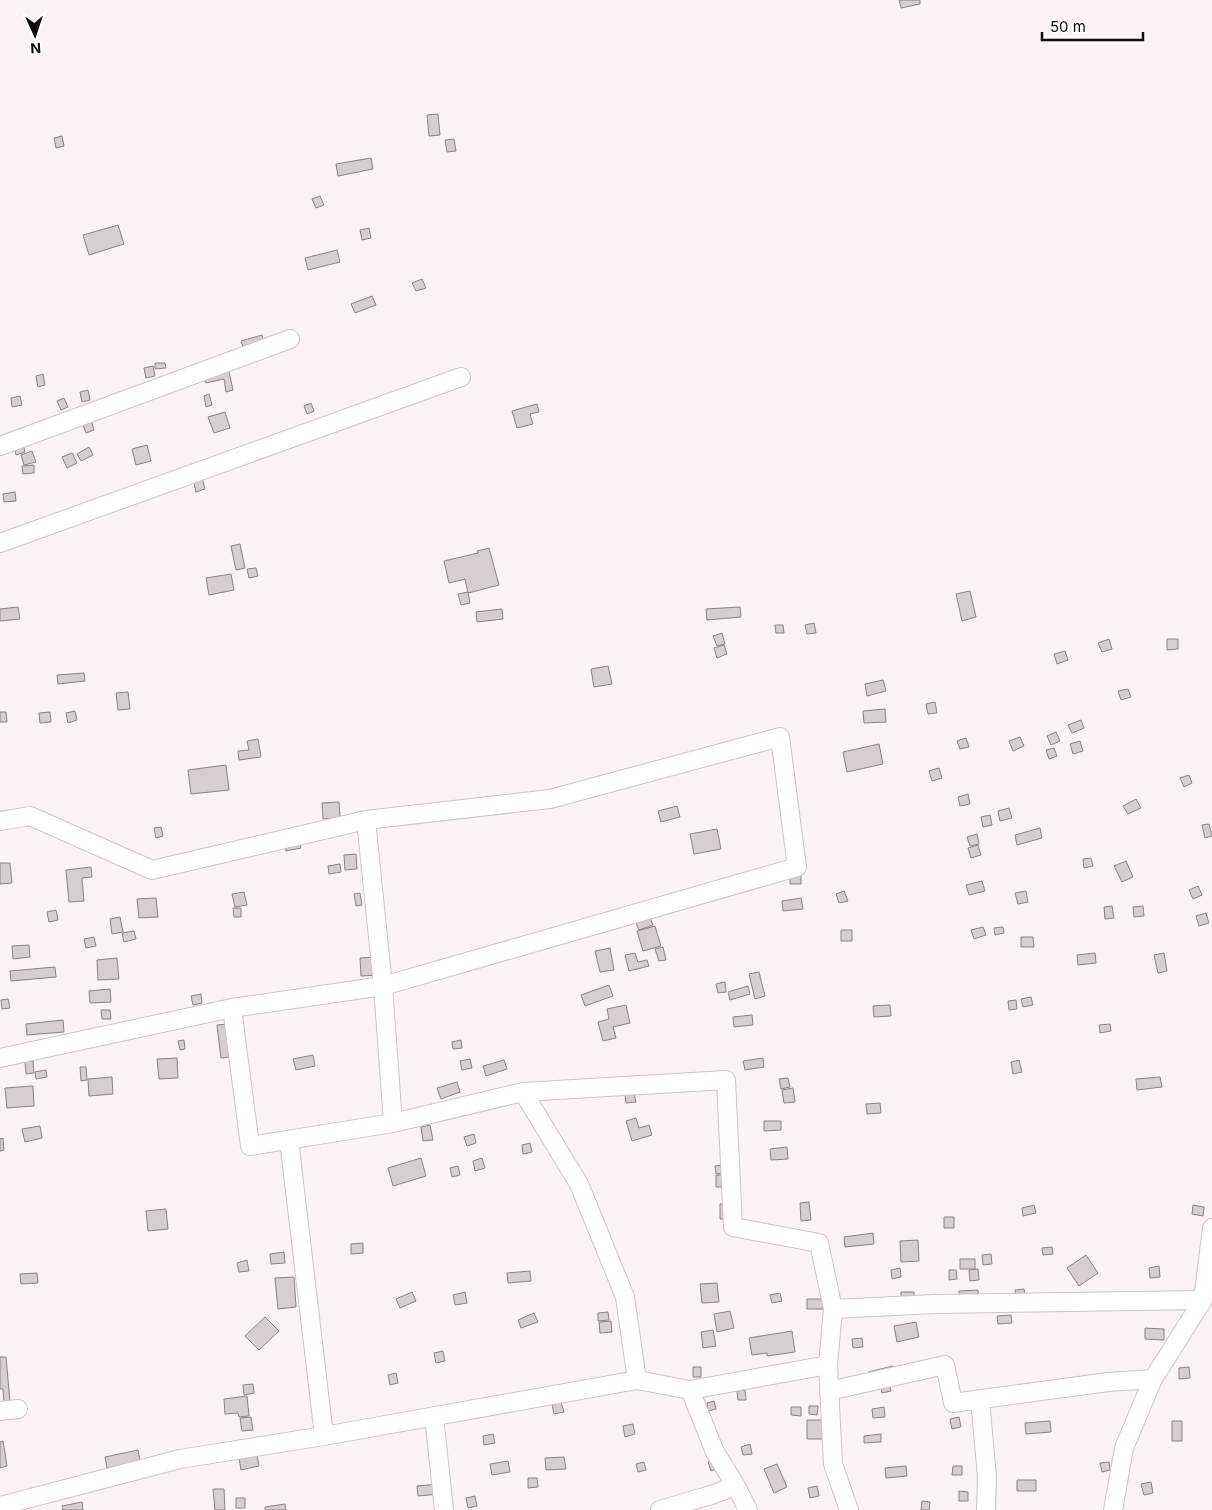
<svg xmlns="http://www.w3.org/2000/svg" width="1212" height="1510" viewBox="0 0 1212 1510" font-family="Inter,sans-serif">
	<rect width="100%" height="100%" fill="#fbf3f6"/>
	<!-- building -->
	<path fill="#d6ced1" stroke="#898184" d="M899,0H920V4L901,8Z
		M438,114L440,135L429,136L427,115Z
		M62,136L64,146L56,148L54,138Z
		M454,139L456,151L447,152L445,140Z
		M371,158L373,169L338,176L336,164Z
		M320,196L324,205L316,208L312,199Z
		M118,225L124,244L89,255L83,235Z
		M369,228L371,238L362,240L360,230Z
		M337,250L340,262L308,270L305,258Z
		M422,279L426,288L416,291L412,283Z
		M372,296L376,305L355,313L351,304Z
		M262,335L264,344L244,350L241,341Z
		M155,363H165L166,368L155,369Z
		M153,366L155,376L146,378L144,368Z
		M228,367L233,390L226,392L224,379L206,383L204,372Z
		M43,374L45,385L38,387L36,376Z
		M88,390L90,400L82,402L80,392Z
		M209,394L212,405L206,407L204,396Z
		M20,396L22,405L12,407L11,398Z
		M64,398L68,407L61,410L57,401Z
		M311,403L314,411L307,414L304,406Z
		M537,404L539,412L530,414L533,424L517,428L512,411Z
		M225,412L230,428L214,433L208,417Z
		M90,416L94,430L86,433L81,419Z
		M23,443L25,452L16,455L14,446Z
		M147,445L151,461L136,465L132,449Z
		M89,447L93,455L81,461L77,454Z
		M32,451L36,462L24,465L21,455Z
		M72,453L77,463L67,468L62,457Z
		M34,465V473L23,474L22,466Z
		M202,477L205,489L196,492L193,479Z
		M15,492L16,501L4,502L3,494Z
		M240,544L245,568L236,570L231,546Z
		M489,548L499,585L468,593L465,579L449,583L444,561L478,553L477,551Z
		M256,568L258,576L249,578L247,569Z
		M231,574L234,590L209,595L206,578Z
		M970,591L976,617L962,621L956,594Z
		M468,592L470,603L461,605L458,594Z
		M18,607L20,619L0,621V609Z
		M740,607L741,617L707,620L706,609Z
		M502,609L503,619L477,622L476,612Z
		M814,623L816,633L807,634L805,625Z
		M775,625H783L784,633H776Z
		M722,633L725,644L717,646L713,636Z
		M1109,639L1112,649L1102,652L1098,643Z
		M1167,639H1178V649L1167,650Z
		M724,645L727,654L717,658L714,648Z
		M1065,651L1068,660L1057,664L1054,654Z
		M608,666L612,684L594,687L591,669Z
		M84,673L85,681L58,684L57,675Z
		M883,680L886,691L867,696L865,684Z
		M1128,689L1131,697L1121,700L1118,691Z
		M128,692L130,709L118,710L116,693Z
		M935,702L937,713L928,714L926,704Z
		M885,709L886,722L864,723L863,711Z
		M75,711L77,720L68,723L66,713Z
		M0,712H6L7,722H0Z
		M50,712L51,722L40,723L39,713Z
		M1081,720L1084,728L1072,733L1068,725Z
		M1056,732L1060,741L1051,745L1047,736Z
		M1020,737L1024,746L1013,751L1009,741Z
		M966,738L969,747L960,749L957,741Z
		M258,739L261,757L239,760L238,751L249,750L247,741Z
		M1080,741L1083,751L1073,754L1070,744Z
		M879,744L883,764L847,772L843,752Z
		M1054,748L1057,756L1049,759L1046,750Z
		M226,765L229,790L191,794L188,770Z
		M939,768L942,778L932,781L929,771Z
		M1189,775L1192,783L1184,787L1180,778Z
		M968,794L970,804L960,806L958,797Z
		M1136,799L1141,808L1128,814L1123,806Z
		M339,802L340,818L323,819L322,803Z
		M677,806L680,817L661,822L658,811Z
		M1009,808L1012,818L1000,821L998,811Z
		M990,815L992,825L983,827L981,817Z
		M1209,824L1212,836L1205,838L1202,825Z
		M161,827L163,836L156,838L154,828Z
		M1040,828L1042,838L1017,845L1015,835Z
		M717,829L721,849L694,854L690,834Z
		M977,834L979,844L970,846L967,837Z
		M299,840L301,848L286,851L285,842Z
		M978,845L981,855L971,858L968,848Z
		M356,854L357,869L345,870L344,855Z
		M1091,858L1093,866L1084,868L1083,859Z
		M1126,861L1133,877L1122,882L1114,866Z
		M0,863H10L12,883L0,884Z
		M340,864L341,872L329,874L328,866Z
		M91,867L92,877L82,878L84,901L69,902L66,870Z
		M790,874H801V884H790Z
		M982,881L985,891L969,895L966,885Z
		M1198,886L1202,895L1193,899L1189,890Z
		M844,891L848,901L839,903L836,894Z
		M1026,891L1028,902L1018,904L1015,893Z
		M244,892L247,905L235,907L232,894Z
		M360,893L362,905L356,906L354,894Z
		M156,898L158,917L139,918L137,899Z
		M801,898L803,909L783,911L782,901Z
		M1112,906L1114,918L1105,919L1104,907Z
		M1143,906L1144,916L1134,917L1133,907Z
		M233,908H241V917H234Z
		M56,910L58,920L49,922L47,912Z
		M1206,913L1209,923L1199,926L1196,916Z
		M649,915L653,925L639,930L635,921Z
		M120,917L123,932L112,934L110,919Z
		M655,926L661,946L643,951L637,931Z
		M983,927L986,935L974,939L971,930Z
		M1003,927L1004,933L995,935L994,928Z
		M841,930H852V941H841Z
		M134,931L136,939L124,942L122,933Z
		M94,937L96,946L86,948L84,939Z
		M1021,937H1033L1034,947H1021Z
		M29,945L30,957L13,959L12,946Z
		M663,947L666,960L659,961L655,949Z
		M610,948L614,970L600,972L595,951Z
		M635,953L638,962L647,960L649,966L629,971L625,955Z
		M1095,953L1096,963L1078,965L1077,955Z
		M1164,953L1167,971L1158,973L1154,955Z
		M379,957L381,975L361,976L360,958Z
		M117,958L119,979L98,980L97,960Z
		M55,967L56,977L11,981L10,971Z
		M759,972L765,996L755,999L749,974Z
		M725,982L726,992L718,993L716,984Z
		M609,985L613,996L585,1006L581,995Z
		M748,986L750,994L730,1000L728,992Z
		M110,989L111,1002L90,1003L89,991Z
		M201,994L202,1003L193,1005L191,996Z
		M1031,997L1033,1005L1023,1007L1021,999Z
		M8,999L10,1008L2,1009L1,1000Z
		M1016,1000L1017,1009L1009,1010L1008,1001Z
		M626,1005L630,1023L613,1027L616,1038L603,1041L598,1022L609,1019L607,1009Z
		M890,1005L891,1016L874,1017L873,1006Z
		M101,1010H110L111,1019H102Z
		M752,1015L753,1025L734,1027L733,1017Z
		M63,1020L64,1032L27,1035L26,1024Z
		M228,1024L231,1057L221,1058L217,1025Z
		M1110,1024L1111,1031L1100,1033L1099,1025Z
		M184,1040L185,1049L180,1050L178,1041Z
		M461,1040L462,1048L453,1049L452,1042Z
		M313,1055L315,1066L296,1070L293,1059Z
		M177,1058L178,1078L159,1079L157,1059Z
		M763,1058L764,1067L745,1070L743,1061Z
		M470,1059L472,1068L462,1070L460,1061Z
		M504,1060L507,1069L486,1076L483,1066Z
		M1019,1060L1022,1072L1013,1074L1011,1062Z
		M25,1061H33L34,1073L26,1074Z
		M80,1067H86L87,1080L81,1081Z
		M46,1070L47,1077L36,1079L35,1072Z
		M112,1077L113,1094L89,1096L88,1079Z
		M1160,1077L1162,1087L1137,1090L1136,1079Z
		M788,1078L790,1087L781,1089L779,1079Z
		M457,1082L460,1092L441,1099L437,1088Z
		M33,1086L34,1106L7,1108L5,1088Z
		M793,1088L795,1102L784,1103L782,1090Z
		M634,1093L636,1102L626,1103L625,1094Z
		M880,1103L881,1113L867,1114L866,1104Z
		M636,1118L639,1128L649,1125L652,1135L632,1141L626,1121Z
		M764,1121H781V1130L764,1131Z
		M430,1125L433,1140L423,1141L421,1127Z
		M40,1126L42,1138L25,1142L22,1129Z
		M474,1134L476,1143L467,1146L464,1137Z
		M3,1138L4,1150L0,1151V1139Z
		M530,1143L532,1152L523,1154L522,1145Z
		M787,1147L788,1159L771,1160L770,1149Z
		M421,1158L426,1176L393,1186L388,1168Z
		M482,1158L485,1168L475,1171L473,1161Z
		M728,1165V1173L716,1174L715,1166Z
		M458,1166L460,1175L452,1177L450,1168Z
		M716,1175H729V1187H716Z
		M809,1202L811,1220L801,1221L800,1203Z
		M732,1203V1219H720V1204Z
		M1034,1205L1036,1213L1023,1216L1022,1208Z
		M1193,1205L1204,1207L1203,1216L1192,1214Z
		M166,1209L168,1229L148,1231L146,1211Z
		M944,1217H954V1228H944Z
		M873,1233L874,1244L845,1247L844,1237Z
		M918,1240L919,1261L901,1262L900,1241Z
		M363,1243V1253L351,1254V1244Z
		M1052,1247L1053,1254L1043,1255L1042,1248Z
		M284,1252L285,1263L271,1264L270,1254Z
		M991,1254L992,1264L983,1265L982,1255Z
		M1086,1255L1098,1273L1079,1286L1067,1268Z
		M960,1259H975V1269H960Z
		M247,1260L249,1271L239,1272L237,1263Z
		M1159,1266L1160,1277L1150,1278L1149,1268Z
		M900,1268L901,1277L892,1279L891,1270Z
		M978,1269L979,1280L970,1281L969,1270Z
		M949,1270H956L957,1279L949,1280Z
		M530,1271L531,1281L508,1283L507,1273Z
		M37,1273L38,1283L21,1284L20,1274Z
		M294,1277L296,1307L278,1309L275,1278Z
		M717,1283L719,1302L702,1303L700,1284Z
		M1024,1289L1026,1299L1017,1301L1015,1290Z
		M978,1290L979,1300L959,1301V1291Z
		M412,1292L416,1301L400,1308L396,1299Z
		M465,1292L467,1303L455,1305L453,1295Z
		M901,1292H914V1301H901Z
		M780,1293L782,1301L772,1303L770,1295Z
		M807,1299H827V1309H807Z
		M730,1311L734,1328L717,1332L714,1314Z
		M608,1312L609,1320L598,1321V1313Z
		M534,1313L538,1322L521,1328L518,1320Z
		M1011,1315L1012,1323L998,1324L997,1316Z
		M265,1317L279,1331L259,1350L245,1336Z
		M611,1321L612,1332L600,1333L599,1322Z
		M916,1322L919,1337L897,1342L894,1326Z
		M1145,1328L1164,1329V1340L1145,1339Z
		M713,1330L716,1346L703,1348L701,1332Z
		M792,1331L795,1352L767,1356V1353L752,1355L749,1338Z
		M862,1338L863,1347L853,1348L852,1339Z
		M443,1351L445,1361L436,1363L434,1353Z
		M0,1357H6L10,1402L4,1403L3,1389H0Z
		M893,1366L895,1376L870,1381L868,1372Z
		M693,1367H701V1377H693Z
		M1189,1367L1190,1378L1179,1379V1368Z
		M396,1373L398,1383L390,1385L388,1375Z
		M889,1382L891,1391L882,1393L880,1384Z
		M253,1384L254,1393L244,1395L243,1385Z
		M745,1390L746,1400H738L737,1391Z
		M247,1396L249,1416L239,1417L238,1413L225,1414L224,1399Z
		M714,1401L716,1409L708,1411L707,1403Z
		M561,1402L564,1412L554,1414L552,1404Z
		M809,1406H818L817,1415L809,1414Z
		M791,1407H801V1416L791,1415Z
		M884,1407L885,1417L873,1418L872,1409Z
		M251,1417L253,1430L242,1431L240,1418Z
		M959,1417L961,1427L952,1429L950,1419Z
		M807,1420H826V1439H807Z
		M1050,1421L1051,1432L1026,1434L1025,1423Z
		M1172,1421H1182V1441H1172Z
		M633,1424L635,1434L625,1437L623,1426Z
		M493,1434L495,1443L484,1445L483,1436Z
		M881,1434V1442L864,1443V1436Z
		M3,1441L7,1466L0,1468V1442Z
		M750,1444L752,1454L743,1455L741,1447Z
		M256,1449L259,1466L241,1470L238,1452Z
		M138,1450L140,1461L107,1468L105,1457Z
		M564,1457L566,1469L546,1470L545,1458Z
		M716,1459L719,1468L711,1471L708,1462Z
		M508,1461L510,1472L492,1475L490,1464Z
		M644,1462L646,1470L638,1472L636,1464Z
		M1109,1462L1110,1470L1102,1472L1100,1463Z
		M777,1464L787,1487L774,1493L764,1469Z
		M906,1466L907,1476L886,1478L885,1468Z
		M953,1466H962V1475H952Z
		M528,1478H537L538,1487L528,1488Z
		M1017,1480H1036V1491H1017Z
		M1151,1482L1153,1493L1144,1495L1141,1484Z
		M439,1484L440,1494L418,1496L417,1486Z
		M817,1486L819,1496L810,1498L808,1488Z
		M213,1489H224L225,1510H215Z
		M959,1491L968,1492V1501H959Z
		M475,1496L477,1506L468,1508L466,1498Z
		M236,1498H245V1508H236Z
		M922,1501L930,1502L929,1510H921Z
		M82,1502L83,1510H63L62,1506Z
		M285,1504L286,1510H265V1507Z"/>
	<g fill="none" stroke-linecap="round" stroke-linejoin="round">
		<!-- minor casing -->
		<g stroke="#ccc4c7" stroke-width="20">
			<path id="minor" d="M0,446L290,339
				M0,543L461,377
				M366,820L383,986L393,1123
				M0,821L30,816L152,870L366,820L550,799L780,737L797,867L383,986L232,1008L0,1058
				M232,1008L250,1146L393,1123L523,1092L726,1080L733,1227L819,1243L833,1309L828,1365L833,1464L849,1510
				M523,1092L579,1184L625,1297L637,1380
				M289,1140L324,1436
				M833,1309L935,1304L1203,1300
				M690,1390L715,1452L736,1486L748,1510
				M829,1391L945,1365L953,1403L1108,1382L1153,1379
				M980,1399L987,1477L986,1510
				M0,1411L18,1409
				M434,1416L444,1510
				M0,1506L180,1459L324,1436L637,1380L690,1390L828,1365
				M660,1510L711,1495L736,1486
				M1113,1510L1124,1448L1153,1379L1203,1300L1212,1228"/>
		</g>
		<!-- minor -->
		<use href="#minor" stroke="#fff" stroke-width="18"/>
	</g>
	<!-- north arrow -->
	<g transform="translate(35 35) rotate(177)" stroke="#ffffff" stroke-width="4" paint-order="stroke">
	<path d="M0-4L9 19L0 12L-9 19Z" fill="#0d0b0c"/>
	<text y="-8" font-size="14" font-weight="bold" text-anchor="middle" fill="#0d0b0c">N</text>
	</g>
	<!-- scale -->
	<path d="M1042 32v8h101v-8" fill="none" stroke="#0d0b0c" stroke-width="2.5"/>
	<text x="1050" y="32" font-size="15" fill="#0d0b0c" stroke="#ffffff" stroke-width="4" paint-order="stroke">50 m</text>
</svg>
